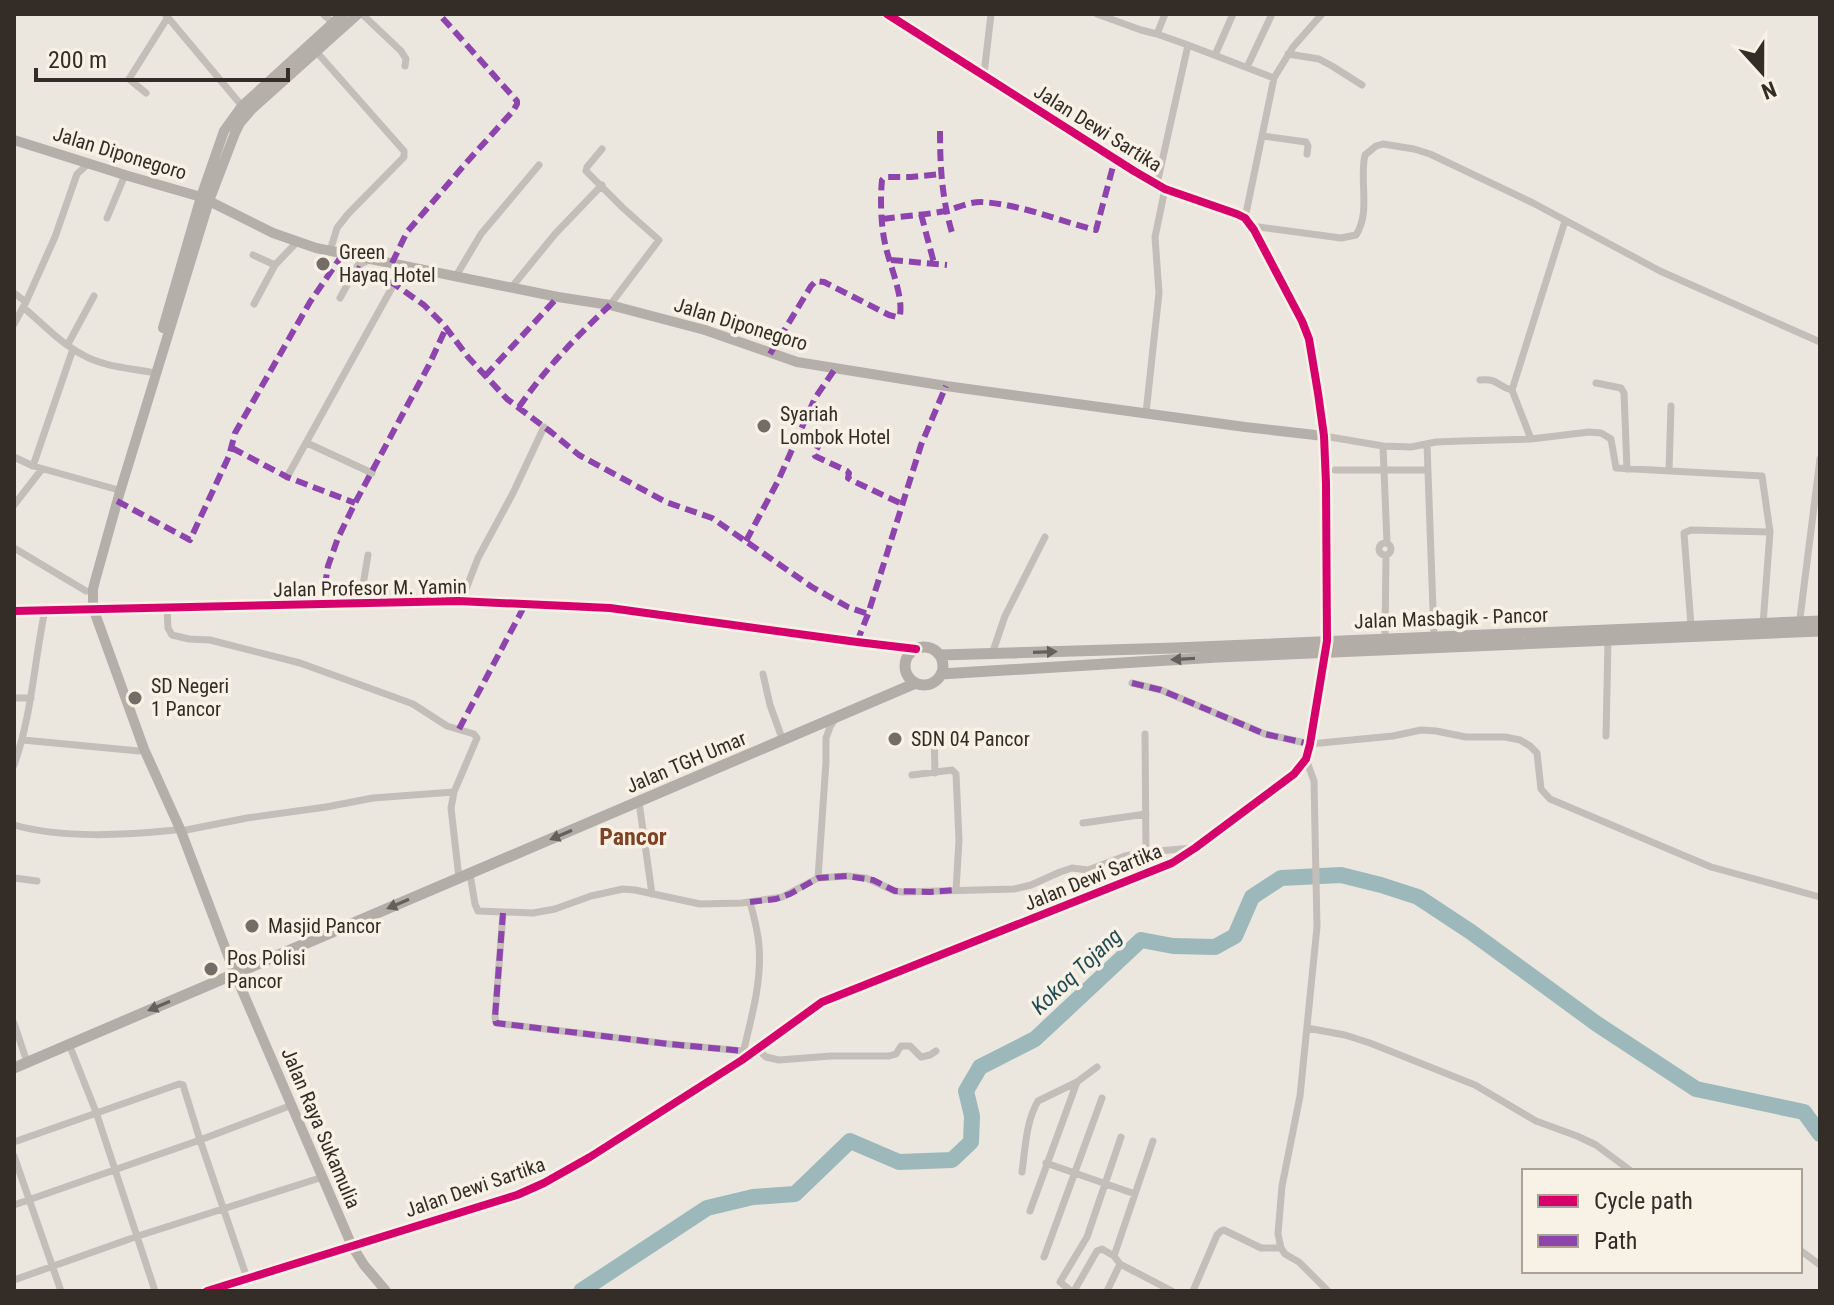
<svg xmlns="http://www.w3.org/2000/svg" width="1834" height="1305" viewBox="0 0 1834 1305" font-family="'Roboto Condensed',sans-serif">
	<rect width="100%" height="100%" fill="#ebe7df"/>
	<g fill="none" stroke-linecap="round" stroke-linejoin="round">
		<!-- river -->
		<path stroke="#9cb8bb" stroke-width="16" d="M581,1291L707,1208L753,1197L795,1194L850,1141L899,1162L952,1160L971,1142L972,1116L966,1091L980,1067L1035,1039L1141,940L1173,946L1215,947L1235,936L1252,897L1281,878L1341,875L1381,885L1418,897L1471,932L1597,1024L1696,1089L1804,1112L1820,1134"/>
		<!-- street -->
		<path stroke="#c3beb8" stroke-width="7" d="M165,14L242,106
			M323,14L333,23
			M362,14L401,51L406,59L405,66
			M1097,14L1141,30L1157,34
			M1188,45L1274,78L1245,218
			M314,49L404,151V157L348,214L337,228L330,251
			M1288,54L1319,59L1332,66L1362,85
			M1215,55L1233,14
			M1247,67L1272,14
			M984,74L991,14
			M1274,78L1293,47L1322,14
			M146,93L129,79L168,17
			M1263,136L1306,142L1308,146L1307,154
			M602,149L587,167L586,171L623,208L659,240L610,305
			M1157,184L1188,45L1157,34L1165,14
			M107,218L125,175
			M1251,226L1341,238L1356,235C1371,212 1359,180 1365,155L1376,146L1383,144L1414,149L1430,154L1533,203L1660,271L1820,342
			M253,255L275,265
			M456,276L481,234L539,165
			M511,288L555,234L602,185
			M14,293L26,302
			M340,298L358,265L369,260
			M254,304L275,265L297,242
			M24,308C42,323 61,344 83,355C102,366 128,368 150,372
			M14,324L26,302L55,237L77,174L89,163
			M68,344L94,296
			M1480,380C1499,378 1497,387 1512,390L1565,221
			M1596,383L1621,388L1624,393L1627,469
			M1512,390L1531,439
			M1146,413L1159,293L1155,237L1165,189
			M1324,436L1383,446L1387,543
			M307,443L372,473
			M1427,444L1434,637
			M1383,446L1411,447L1436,442L1461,441L1531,439L1589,432L1601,433L1611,439L1616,468L1762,476L1770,532L1763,624
			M14,457L33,466L115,489
			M33,466L73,349
			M1335,470H1428
			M1669,471L1671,406
			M287,477L394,284
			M14,505L42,469
			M1379 549a6 6 0 1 1 12 0a6 6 0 1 1-12 0Z
			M14,548L86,591
			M458,601L466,589L478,558L513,493L544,427
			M360,603L368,555
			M167,607L168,628L172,635L189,639L210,640L300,663L394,697L413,704L447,726L474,734L477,738L454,792L451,808L459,878
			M1691,626L1684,533L1691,530L1770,532
			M1799,626L1820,459
			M1385,639L1386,555
			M992,654L1005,616L1045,537
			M763,674L770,705L783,741
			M1132,683L1161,690L1265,734L1310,744L1393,736L1421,730L1436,731L1466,737H1505L1520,740L1530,746L1537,753L1541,789L1550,799L1711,867L1820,897
			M14,698H31
			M934,731L935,773
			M1145,734L1146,852
			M1606,736L1608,641
			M23,740L139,751
			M1306,759L1314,781L1317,927L1300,1096L1282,1186L1278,1234L1281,1248L1285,1254L1299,1262L1328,1291
			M14,765C32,715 34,662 45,610
			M912,775L952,770L956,774L959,840L956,890
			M639,802L652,894
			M1083,823L1146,814
			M14,825C63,839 126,835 176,830
			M181,831L247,818L326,807L373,798L454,792
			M470,874L475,904L478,911L533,913L555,909L591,896L623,889L635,890L700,904L742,903L782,897L818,878L847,876L866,878L895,891L902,892L1014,889L1031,885L1060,872L1072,868L1088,870L1125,856L1146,852L1193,848
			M14,878L37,881
			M818,878L826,762V738L830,727L835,719
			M503,913L495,1017L496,1023L669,1044L744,1051
			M14,1023L27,1062
			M1307,1028L1345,1035L1370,1043L1475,1085L1536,1121L1577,1136L1596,1145L1631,1171
			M69,1044L96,1112L155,1291
			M757,1049L766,1057L779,1060L831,1056H889L896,1054L901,1046H910L921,1057L930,1055L936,1051
			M743,1053C751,1019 762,982 759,946C758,931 754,917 750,902
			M1153,1141L1114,1256L1120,1264L1172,1291
			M14,1142L179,1084L183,1085L200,1140L247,1278
			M14,1156L61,1291
			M1046,1163L1135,1194
			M1022,1172C1025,1150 1026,1121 1038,1101L1077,1082L1097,1067
			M14,1205L200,1140L292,1105
			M1030,1211L1077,1082
			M1800,1250L1820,1265
			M1044,1257L1102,1098
			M14,1280L138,1236L323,1177
			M1071,1291L1060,1282L1087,1237L1121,1137
			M1074,1291L1097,1251L1102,1249L1114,1256
			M1107,1291L1120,1264
			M1193,1291L1217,1235L1221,1231L1224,1230L1261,1248H1281"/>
		<!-- secondary -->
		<path stroke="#b4afa9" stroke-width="10" d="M358,14L252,109L240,123L235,133L209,201L119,495L95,581L93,589V608L144,749L181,831L235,974L352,1246L364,1265L386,1291
			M14,140L125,175L201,197L273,233L316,248L558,297L610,305L705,330L797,362L946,386L1245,427L1324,436
			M163,328L201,197L224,131L242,106L343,14
			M14,611L458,601L610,608L857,642L916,649
			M207,1291L517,1195L544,1183L590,1157L742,1060L822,1002L1172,863L1195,848L1294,774L1306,759L1310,744L1327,641L1326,483L1324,436L1318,393L1309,339L1302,321L1254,230L1245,218L1237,214L1165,189L1134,171L887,14"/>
		<!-- primary -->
		<path stroke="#b2ada7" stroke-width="11" d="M905 666a19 19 0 1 1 38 0a19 19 0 1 1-38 0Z
			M940,655L1175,648L1820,621
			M941,674L1218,657L1820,631
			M14,1068L916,683"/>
		<!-- quiet -->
		<path stroke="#8e44ad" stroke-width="6" stroke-dasharray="12 6" stroke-linecap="butt" d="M940,131C940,168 942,200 953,236
			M921,214L934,263
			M883,219C903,216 925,215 945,211C957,208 968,202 981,202C1021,204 1058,221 1096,230L1115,159
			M891,260L947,265
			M392,263L407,232L466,163L513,111L517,104V101L439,14
			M356,268L394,284L424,305L444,325L468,357L507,399L551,432L579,455L666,502L712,518L812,587L848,607L868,614
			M770,354L811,286L816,281L824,282L889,315L897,317L900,315C903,296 891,268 886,248C881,228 880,201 882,180L885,177H911L941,174
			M485,376L558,297
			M519,407C545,369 577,336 610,305
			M800,432L820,443L814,454L815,456L847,471L849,473L848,478L851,480L902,504
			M232,448L287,477L355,503
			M117,501L190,540L229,456L235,433L310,302L343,254
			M746,541L778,481L815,398L835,369
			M322,604L328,566L338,538L355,503L429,365L446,328
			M857,642L868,614L921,445L946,386
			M1132,683L1161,690L1265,734L1310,744
			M459,729L526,603
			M750,902L776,899L790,894L818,878L847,876L873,880L895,891L930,892L956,890
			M503,913L495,1017L496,1023L669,1044L744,1051"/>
		<!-- cycleway casing -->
		<g stroke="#f8f1e5" stroke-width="13">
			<path id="cycleway" d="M14,611L458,601L610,608L857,642L916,649
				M207,1291L517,1195L544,1183L590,1157L742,1060L822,1002L1172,863L1195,848L1294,774L1306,759L1310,744L1327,641L1326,483L1324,436L1318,393L1309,339L1302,321L1254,230L1245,218L1237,214L1165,189L1134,171L887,14"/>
		</g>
		<!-- cycleway -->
		<use href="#cycleway" stroke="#d6006c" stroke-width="8"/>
	</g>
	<!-- one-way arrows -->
	<defs><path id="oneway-solid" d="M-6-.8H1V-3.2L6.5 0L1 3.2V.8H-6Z" transform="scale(2)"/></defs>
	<g fill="#66605a">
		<use href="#oneway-solid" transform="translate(1045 652) rotate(-2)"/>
		<use href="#oneway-solid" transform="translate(1183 659) rotate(177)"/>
		<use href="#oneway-solid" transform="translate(561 835) rotate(157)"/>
		<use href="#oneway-solid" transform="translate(398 904) rotate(157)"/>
		<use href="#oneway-solid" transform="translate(159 1006) rotate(157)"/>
	</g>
	<!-- markers -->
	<g fill="#746d67" stroke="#f8f1e5" stroke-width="3">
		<circle cx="323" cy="264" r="8"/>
		<circle cx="764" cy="426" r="8"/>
		<circle cx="135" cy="698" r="8"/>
		<circle cx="895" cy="739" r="8"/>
		<circle cx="252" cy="926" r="8"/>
		<circle cx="211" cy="969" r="8"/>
	</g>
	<g text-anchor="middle" stroke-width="7" stroke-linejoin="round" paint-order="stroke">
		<!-- street labels -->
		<g font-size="20" fill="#342c27" stroke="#f8f1e5">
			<text transform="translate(1098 128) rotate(32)" y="7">Jalan Dewi Sartika</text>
			<text transform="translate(120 153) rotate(17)" y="7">Jalan Diponegoro</text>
			<text transform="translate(741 324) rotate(17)" y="7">Jalan Diponegoro</text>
			<text transform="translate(370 588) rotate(-1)" y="7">Jalan Profesor M. Yamin</text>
			<text transform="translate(1451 618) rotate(-2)" y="7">Jalan Masbagik - Pancor</text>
			<text transform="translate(686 762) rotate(-23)" y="7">Jalan TGH Umar</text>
			<text transform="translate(1093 877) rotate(-22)" y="7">Jalan Dewi Sartika</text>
			<text transform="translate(321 1128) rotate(67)" y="7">Jalan Raya Sukamulia</text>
			<text transform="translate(475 1187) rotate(-19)" y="7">Jalan Dewi Sartika</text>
		</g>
		<!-- poi labels -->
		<g font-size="20" fill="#342c27" stroke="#f8f1e5" text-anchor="start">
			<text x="339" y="259">Green<tspan x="339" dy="23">Hayaq Hotel</tspan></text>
			<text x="780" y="421">Syariah<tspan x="780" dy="23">Lombok Hotel</tspan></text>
			<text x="151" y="693">SD Negeri<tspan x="151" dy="23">1 Pancor</tspan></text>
			<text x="911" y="746">SDN 04 Pancor</text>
			<text x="268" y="933">Masjid Pancor</text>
			<text x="227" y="965">Pos Polisi<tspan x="227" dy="23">Pancor</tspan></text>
		</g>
		<!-- water labels -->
		<g font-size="22" font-style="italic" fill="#1f4a53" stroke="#f8f1e5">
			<text transform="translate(1076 971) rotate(-43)" y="8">Kokoq Tojang</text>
		</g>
		<!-- quarter labels -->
		<g font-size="24" font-weight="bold" fill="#7e4324" stroke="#f8f1e5">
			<text x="633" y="845">Pancor</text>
		</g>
	</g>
	<!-- border -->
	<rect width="1834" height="1305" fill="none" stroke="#342c27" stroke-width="32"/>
	<!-- legend -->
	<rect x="1522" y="1169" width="280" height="104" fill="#f8f1e5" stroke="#aaa299" stroke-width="2"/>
	<rect x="1538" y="1195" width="40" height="12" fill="#d6006c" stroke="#aaa299" stroke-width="2"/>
	<text x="1594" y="1209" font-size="24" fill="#342c27">Cycle path</text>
	<rect x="1538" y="1235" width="40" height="12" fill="#8e44ad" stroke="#aaa299" stroke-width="2"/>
	<text x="1594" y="1249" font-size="24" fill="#342c27">Path</text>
	<!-- north arrow -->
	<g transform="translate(1762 72) rotate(159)" stroke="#f8f1e5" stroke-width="6" paint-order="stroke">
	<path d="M0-6L14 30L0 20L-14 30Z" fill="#342c27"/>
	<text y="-12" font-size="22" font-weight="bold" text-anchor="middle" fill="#342c27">N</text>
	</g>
	<!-- scale -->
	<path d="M36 68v12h252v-12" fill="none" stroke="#342c27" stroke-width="4"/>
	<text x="48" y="68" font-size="24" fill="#342c27" stroke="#f8f1e5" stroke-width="6" paint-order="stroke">200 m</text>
</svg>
